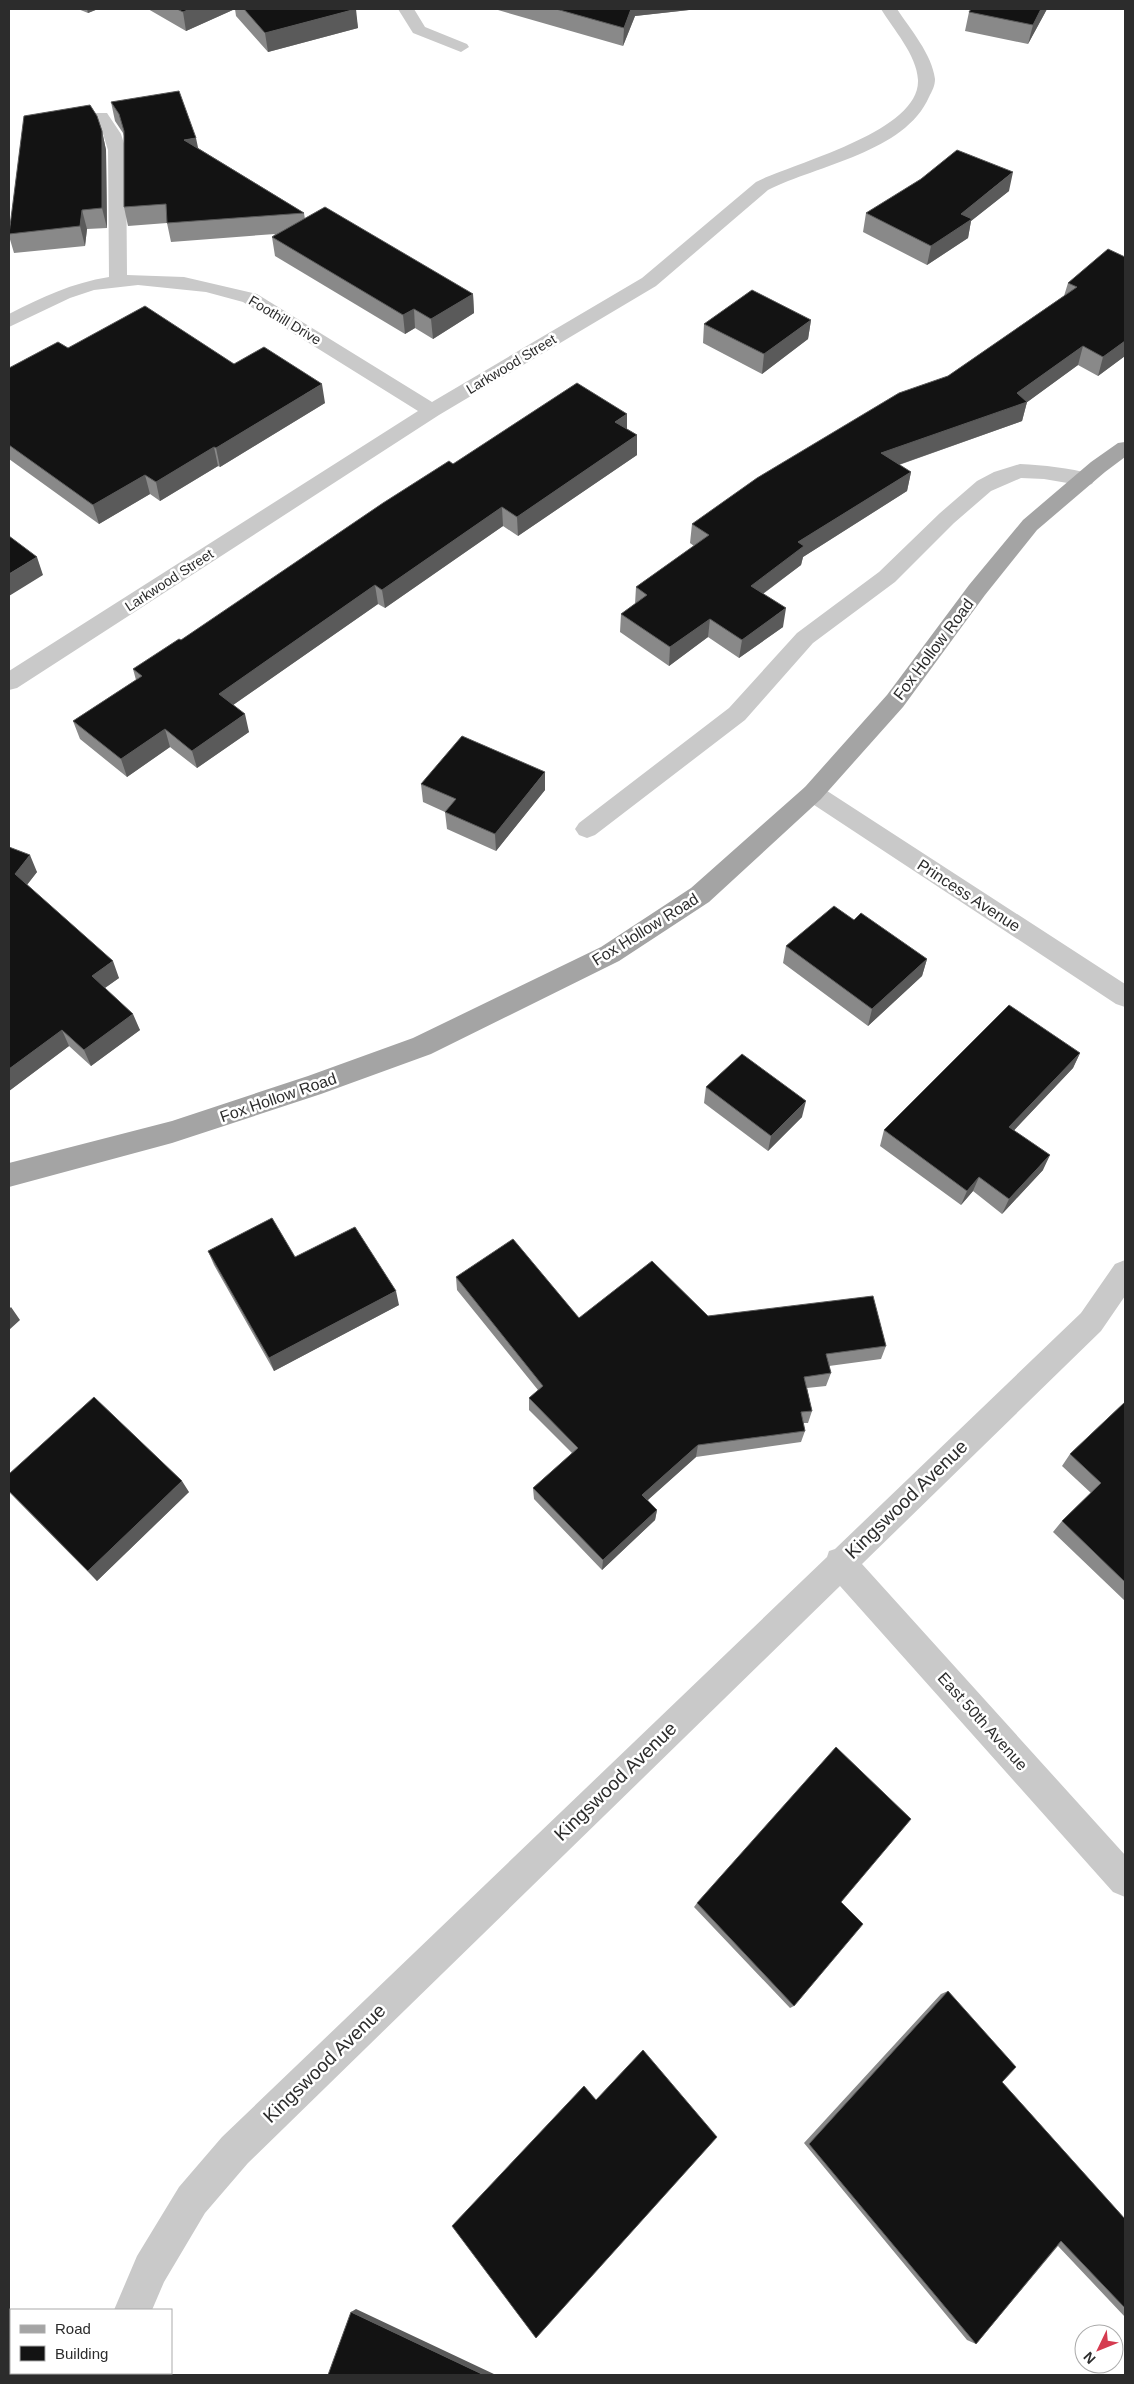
<svg xmlns="http://www.w3.org/2000/svg" width="1134" height="2384" viewBox="0 0 1134 2384" font-family="Helvetica,sans-serif">
	<rect width="100%" height="100%" fill="#fff"/>
	<g fill="none" stroke-linecap="round" stroke-linejoin="round">
		<!-- minor -->
		<path fill="#c9c9c9" fill-rule="evenodd" d="M398,9H414L425,27L467,44L469,47L461,52L413,33Z
			M881,9H897C910,29 932,54 935,79C935,86 932,91 929,97C905,152 818,165 768,190L656,286L439,415L17,688L9,690V671L418,411L243,302L206,292L138,285L94,290L70,298L9,327V314C42,297 72,283 109,277L108,150L103,134L92,117L95,113H107L121,134L126,150L127,275L184,277L257,294L432,402L642,278L756,182C793,163 920,132 918,80C917,55 893,29 881,9Z
			M1020,464C1044,465 1069,468 1092,474L1095,479L1092,484L1085,486L1044,479L1021,478L991,491L954,523L895,582L813,643L745,720L595,835L587,838L579,835L575,829L579,823L729,708L797,633L879,572L940,513L977,481L994,472Z
			M813,784L821,787L1125,984V1007L1116,1004L805,799L801,793L805,787Z
			M1125,1260V1296L1101,1331L862,1564L1125,1855V1897L1113,1892L840,1586L248,2163L205,2213L164,2282L152,2310H114L137,2256L179,2187L222,2137L827,1557L829,1551L835,1549L1081,1313L1115,1264Z
			M90,2373H129V2375H90Z"/>
		<!-- major -->
		<path fill="#a4a4a4" fill-rule="evenodd" d="M1125,442V457L1105,472L1037,530L985,595L903,707L821,799L709,902L619,961L431,1054L321,1094L172,1143L9,1187V1163L172,1121L308,1076L413,1038L601,947L691,888L805,787L887,695L969,585L1023,520L1091,462L1118,443Z"/>
	</g>
	<!-- wall -->
	<path fill="#898989" d="M78,9H98L88,13Z
		M148,9H355L358,28L268,52L236,16L235,9L186,31Z
		M498,9H698L635,16L623,46L498,10Z
		M1047,9L1028,44L965,31L969,12Z
		M111,102L198,148L304,213L305,219L473,294L474,313L433,339L415,328L405,334L275,256L272,237L275,234L171,242L167,223L128,226L124,207V136L123,133L115,121Z
		M102,131L106,150L107,228L87,229L85,246L14,253L9,236V230Z
		M1009,191L971,221L968,238L927,265L863,232L866,213Z
		M1125,257V356L1098,376L1078,365L1027,402L1022,421L899,465L911,472L907,491L803,557L801,565L763,594L783,627L739,658L708,637L669,666L620,632L621,614L635,604L636,587L694,546L690,543L692,524L948,376L1064,296L1068,283Z
		M811,320L808,339L762,374L703,343L704,324Z
		M68,348L234,364L325,403L220,467L218,466L160,501L150,494L99,524L9,459V368Z
		M627,429L637,435V455L518,536L503,526L385,608L378,604L233,705L249,732L197,768L170,747L127,777L80,739L73,721L136,680L133,669L181,640L453,464Z
		M421,784L545,790L496,851L447,829L445,812L423,802Z
		M9,847L37,872L27,885L119,978L105,988L140,1030L91,1066L69,1046L9,1091Z
		M786,946L927,959L922,976L868,1026L783,963Z
		M1080,1053L1073,1068L1014,1130L1043,1170L1002,1214L973,1191L961,1205L880,1146L884,1130Z
		M706,1087L802,1117L768,1151L704,1103Z
		M208,1251L295,1257L399,1305L274,1371L214,1265Z
		M456,1277L579,1318L708,1316L886,1346L881,1359L829,1366L831,1373L826,1386L807,1388L812,1411L808,1423H803L805,1431L801,1442L696,1457L648,1500L657,1510L655,1520L602,1570L534,1499L533,1488L572,1453L529,1410V1398L538,1390L457,1290Z
		M1125,1402V1601L1053,1532L1062,1521L1091,1493L1062,1466L1070,1454Z
		M9,1474L189,1492L97,1581L9,1492Z
		M841,1902L794,2006L790,2008L694,1907L697,1903Z
		M948,1991L1002,2082L1125,2219V2317L1058,2246L976,2344L967,2340L804,2143L941,1994Z"/>
	<!-- shaded-wall -->
	<path fill="#5a5a5a" d="M87,9H98L88,13Z
		M190,9H235L186,31L183,12Z
		M356,9L358,28L268,52L265,33Z
		M631,9H698L635,16L623,46L624,28Z
		M1041,9H1047L1028,44L1033,25Z
		M102,131L106,150L107,228L102,208Z
		M196,138L200,157L184,140Z
		M1013,172L1009,191L971,221L968,238L927,265L931,246L961,214Z
		M82,210L87,229L85,246L80,226Z
		M473,294L474,313L433,339L431,319Z
		M414,309L415,328L405,334L403,315Z
		M811,320L808,339L762,374L764,354Z
		M1125,341V356L1098,376L1103,357Z
		M1083,346L1078,365L1026,403L1027,402L1022,421L878,472L881,453L1017,393Z
		M322,384L325,403L220,467L216,448Z
		M627,414V433L615,422Z
		M637,435V455L518,536L517,517Z
		M214,447L218,466L160,501L156,482Z
		M911,472L907,491L803,557L801,565L749,604L751,586L798,542Z
		M145,475L150,494L99,524L93,505Z
		M502,507L503,526L385,608L382,590Z
		M37,557L43,575L9,596V574Z
		M375,585L378,604L223,712L219,694Z
		M786,608L783,627L739,658L742,640Z
		M710,619L708,637L669,666L670,647Z
		M245,714L249,732L197,768L192,751Z
		M165,729L170,747L127,777L121,759Z
		M545,772V790L496,851L495,834Z
		M30,855L37,872L22,891L15,874Z
		M927,959L922,976L868,1026L872,1009Z
		M113,961L119,978L99,992L92,976Z
		M133,1014L140,1030L91,1066L84,1050Z
		M62,1030L69,1046L9,1091V1069Z
		M1080,1053L1073,1068L1003,1142L1009,1127Z
		M806,1101L802,1117L768,1151L771,1136Z
		M1050,1155L1043,1170L1002,1214L1009,1199Z
		M979,1177L973,1191L961,1205L967,1191Z
		M396,1291L399,1305L274,1371L269,1358Z
		M11,1307L20,1320L9,1330V1309Z
		M698,1445L696,1457L641,1506L642,1495Z
		M182,1481L189,1492L97,1581L88,1571Z
		M657,1510L655,1520L602,1570L603,1560Z
		M356,2309L496,2375H484L351,2312Z"/>
	<!-- building -->
	<path fill="#131313" stroke="#5a5a5a" d="M177,9H190L183,12Z
		M244,9H356L265,33Z
		M556,9H631L624,28Z
		M971,9H1041L1033,25L969,12Z
		M179,91L196,138L184,140L304,213L167,223L166,204L124,207V131L119,114L111,102Z
		M90,105L97,116L102,131V208L82,210L80,226L9,234L24,116Z
		M957,150L1013,172L961,214L972,219L931,246L866,213L921,179Z
		M325,207L473,294L431,319L414,309L403,315L272,237Z
		M1108,249L1125,257V341L1103,357L1083,346L1017,393L1027,402L881,453L911,472L798,542L804,546L751,586L786,608L742,640L710,619L670,647L621,614L647,595L636,587L709,535L692,524L757,478L899,393L948,376L1077,287L1068,283Z
		M752,290L811,320L764,354L704,324Z
		M145,306L234,364L264,347L322,384L216,448L214,447L156,482L145,475L93,505L9,445V368L58,342L68,348Z
		M577,383L627,414L615,422L637,435L517,517L502,507L382,590L375,585L219,694L245,714L192,751L165,729L121,759L73,721L142,676L133,669L179,639L181,640L383,503L449,461L453,464Z
		M9,536L37,557L9,574Z
		M462,736L545,772L495,834L445,812L456,799L421,784Z
		M9,847L30,855L15,874L113,961L92,976L133,1014L84,1050L62,1030L9,1069Z
		M834,906L854,920L861,913L927,959L872,1009L786,946Z
		M1009,1005L1080,1053L1009,1127L1050,1155L1009,1199L979,1177L967,1191L884,1130Z
		M742,1054L806,1101L771,1136L706,1087Z
		M272,1218L295,1257L355,1227L396,1291L269,1358L208,1251Z
		M513,1239L579,1318L652,1261L708,1316L873,1296L886,1346L826,1354L831,1373L804,1377L812,1411L801,1412L805,1431L698,1445L642,1495L657,1510L603,1560L533,1488L578,1448L529,1398L543,1386L456,1277Z
		M94,1397L182,1481L88,1571L9,1491V1474Z
		M1125,1402V1582L1062,1521L1101,1483L1070,1454Z
		M836,1747L911,1819L841,1902L863,1924L794,2006L697,1903Z
		M948,1991L1016,2067L1002,2082L1125,2219V2308L1061,2241L976,2344L809,2144Z
		M643,2050L717,2137L536,2338L452,2226L584,2086L596,2100Z
		M351,2312L484,2375H328Z"/>
	<g text-anchor="middle" stroke-width="5" stroke-linejoin="round" paint-order="stroke">
		<!-- far-street labels -->
		<g font-size="14" fill="#2c2c2c" stroke="#fff">
			<text transform="translate(285 320) rotate(31)" y="5">Foothill Drive</text>
			<text transform="translate(511 364) rotate(-31)" y="5">Larkwood Street</text>
			<text transform="translate(169 580) rotate(-33)" y="5">Larkwood Street</text>
		</g>
		<!-- street labels -->
		<g font-size="16" fill="#2c2c2c" stroke="#fff">
			<text transform="translate(933 649) rotate(-53)" y="6">Fox Hollow Road</text>
			<text transform="translate(969 895) rotate(33)" y="6">Princess Avenue</text>
			<text transform="translate(645 929) rotate(-32)" y="6">Fox Hollow Road</text>
			<text transform="translate(278 1097) rotate(-19)" y="6">Fox Hollow Road</text>
			<text transform="translate(983 1721) rotate(48)" y="6">East 50th Avenue</text>
		</g>
		<!-- near-street labels -->
		<g font-size="19" fill="#2c2c2c" stroke="#fff">
			<text transform="translate(906 1499) rotate(-44)" y="7">Kingswood Avenue</text>
			<text transform="translate(615 1781) rotate(-44)" y="7">Kingswood Avenue</text>
			<text transform="translate(324 2063) rotate(-44)" y="7">Kingswood Avenue</text>
		</g>
	</g>
	<!-- border -->
	<rect width="1134" height="2384" fill="none" stroke="#2c2c2c" stroke-width="20"/>
	<!-- legend -->
	<rect x="10" y="2309" width="162" height="65" fill="#ffffff" stroke="#ababab"/>
	<rect x="20" y="2325" width="25" height="8" fill="#a4a4a4" stroke="#ababab"/>
	<text x="55" y="2334" font-size="15" fill="#2c2c2c">Road</text>
	<rect x="20" y="2346" width="25" height="15" fill="#131313" stroke="#ababab"/>
	<text x="55" y="2359" font-size="15" fill="#2c2c2c">Building</text>
	<!-- north arrow -->
	<g transform="translate(1099 2349) rotate(227)"><circle r="24" fill="#ffffff" stroke="#ababab"/>
	<path d="M0-4L9 19L0 12L-9 19Z" fill="#d53b50"/>
	<text y="-8" font-size="14" font-weight="bold" text-anchor="middle" fill="#2c2c2c">N</text>
	</g>
</svg>
